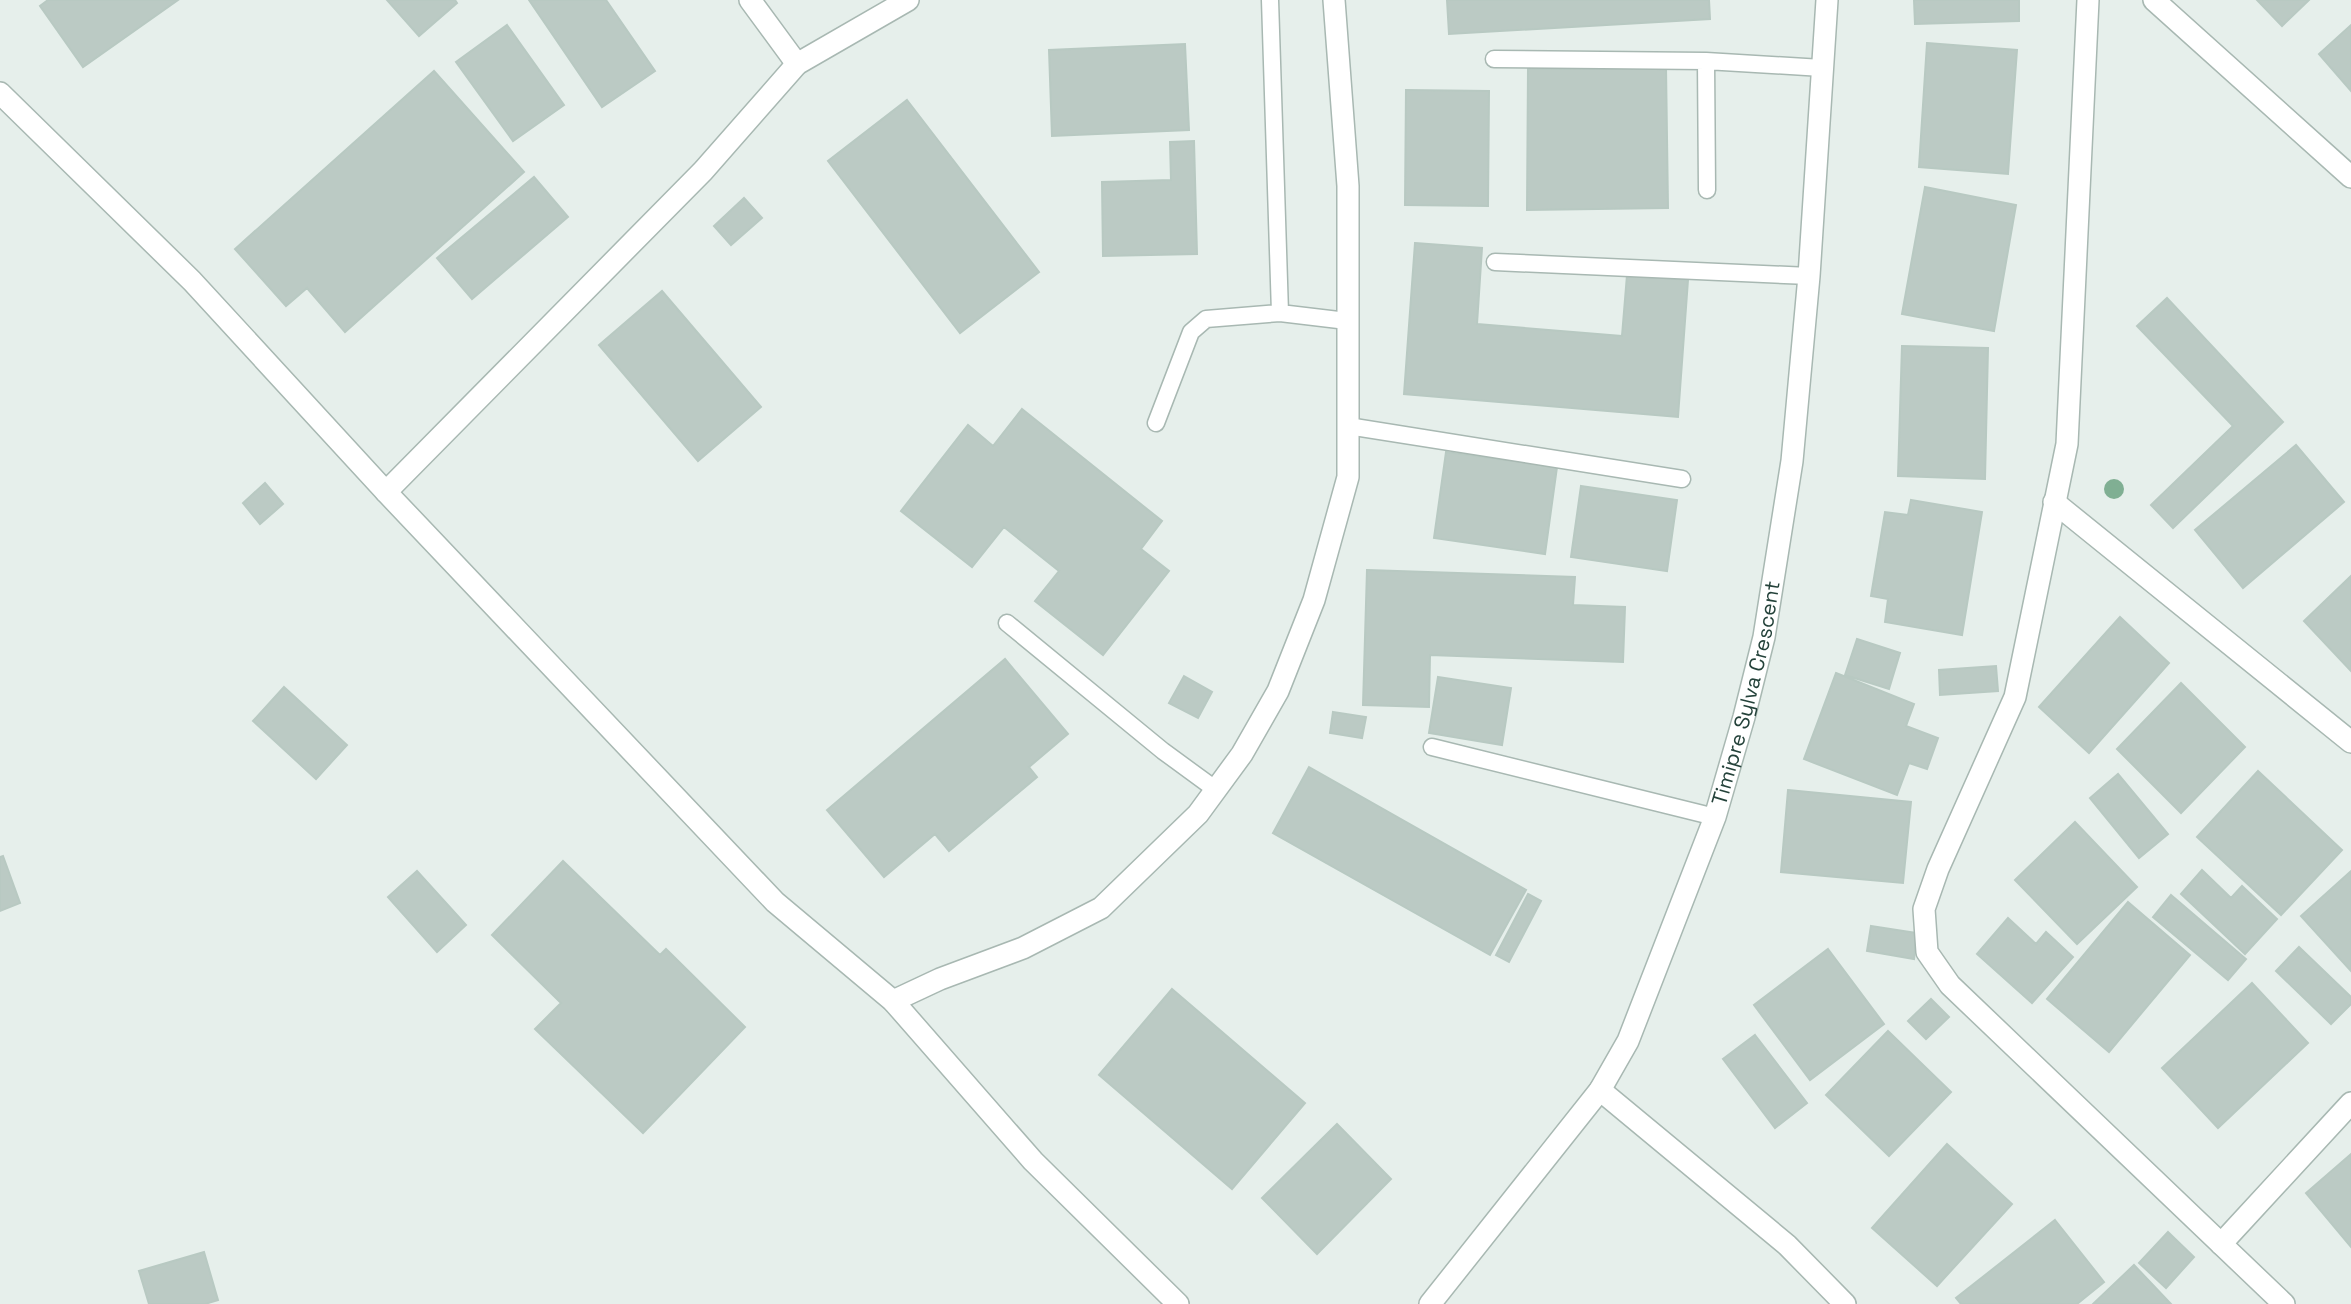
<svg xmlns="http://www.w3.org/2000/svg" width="2351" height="1304" viewBox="0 0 2351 1304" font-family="'Space Grotesk',sans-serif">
	<rect width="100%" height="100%" fill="#e6efeb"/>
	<!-- building -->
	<path fill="#bbcac4" stroke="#b8c9c2" stroke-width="2" d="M48,0H178L83,67L40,6Z
		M387,0H455L457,3L419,36Z
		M529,0H606L655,71L602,107Z
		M1447,0H1709L1710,19L1449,34Z
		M1914,0H2019V21L1915,24Z
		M2257,0H2309L2282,26Z
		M507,25L564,105L513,141L456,62Z
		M2351,25V91L2319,54Z
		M1927,43L2017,50L2008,174L1919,167Z
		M1185,44L1189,130L1052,136L1049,50Z
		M1666,67L1668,208L1527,210L1528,69Z
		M434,71L524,172L345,332L307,288L286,306L235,249Z
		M1406,90L1489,91L1488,206L1405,205Z
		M907,100L1039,272L960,333L828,161Z
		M1194,141L1197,254L1103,256L1102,182L1171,180L1170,142Z
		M534,177L568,217L472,299L437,258Z
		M1925,187L2016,205L1994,331L1902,314Z
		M744,198L762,218L731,245L714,226Z
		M1415,243L1482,248L1477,324L1622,336L1627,275L1688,280L1678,417L1404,394Z
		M662,291L761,407L698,461L599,345Z
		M2167,298L2283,422L2173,528L2151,505L2233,426L2137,326Z
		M1902,346L1988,348L1985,479L1898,476Z
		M1022,409L1162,521L1141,549L1169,571L1103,655L1035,601L1059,571L1004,527L972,567L901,511L968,425L993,446Z
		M2296,445L2344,502L2243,588L2195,530Z
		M1446,452L1557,467L1545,554L1434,538Z
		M265,483L283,504L260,524L243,503Z
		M1581,486L1677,500L1667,571L1571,557Z
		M1911,500L1982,512L1962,635L1885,622L1888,599L1871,596L1885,512L1908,515Z
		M1367,570L1575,577L1573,605L1625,607L1623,662L1430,655L1429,707L1363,705Z
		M2351,576V671L2304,621Z
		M2120,617L2169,663L2089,753L2039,707Z
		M1857,639L1900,653L1889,689L1845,675Z
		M1005,659L1068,734L1029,767L1037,777L949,851L935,834L884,877L827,810Z
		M1996,666L1998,691L1940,695L1939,670Z
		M1836,673L1914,704L1906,726L1938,738L1927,769L1909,763L1897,795L1804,759Z
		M1184,676L1212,692L1198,718L1169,703Z
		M1438,677L1511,688L1502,745L1429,733Z
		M2181,683L2245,747L2181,813L2117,749Z
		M284,687L347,745L316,779L253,721Z
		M1333,712L1366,717L1362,738L1330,733Z
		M1309,767L1526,890L1490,955L1273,833Z
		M2258,771L2342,850L2281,915L2197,837Z
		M2118,774L2168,834L2139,858L2090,798Z
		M1788,790L1911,802L1903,883L1781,872Z
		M2075,822L2137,887L2077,944L2015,880Z
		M3,856L20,903L0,911V857Z
		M563,861L660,955L666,949L745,1027L643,1133L535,1029L561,1003L492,935Z
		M2202,870L2231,898L2242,886L2277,919L2245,954L2181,894Z
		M417,871L466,925L437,952L388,897Z
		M2351,871V971L2301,916Z
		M1528,894L1541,901L1509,962L1496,955Z
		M2171,895L2246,959L2228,980L2153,917Z
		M2128,902L2190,955L2109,1052L2047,999Z
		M2008,918L2036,944L2046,932L2073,957L2032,1003L1977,954Z
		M1871,926L1917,933L1914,959L1867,951Z
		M2299,947L2351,997V1004L2331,1024L2276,971Z
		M1828,949L1884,1024L1810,1080L1754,1005Z
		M2252,983L2308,1043L2218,1128L2162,1068Z
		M1172,989L1305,1103L1232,1189L1099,1075Z
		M1931,999L1949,1017L1926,1039L1908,1021Z
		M1888,1031L1951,1092L1889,1156L1826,1095Z
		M1755,1035L1807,1103L1775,1128L1723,1059Z
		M1337,1124L1391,1179L1317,1254L1262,1198Z
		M1947,1144L2012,1204L1937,1286L1872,1228Z
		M2351,1154V1247L2306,1193Z
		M2055,1220L2104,1282L2077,1304H1961L1956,1298Z
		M2168,1232L2194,1257L2166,1288L2139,1263Z
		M204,1252L218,1300L205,1304H149L139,1271Z
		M2134,1265L2171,1304H2093Z"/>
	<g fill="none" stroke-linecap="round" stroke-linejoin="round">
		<!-- service casing -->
		<g stroke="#a8b8b2" stroke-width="19">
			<path id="service" d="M1270,0L1280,313
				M1494,59L1706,61L1822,68
				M1706,61L1707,190
				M1495,262L1809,276
				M1156,423L1191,332L1206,319L1280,313L1347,321
				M1348,426L1682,479
				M1007,623L1163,751L1215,789
				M1432,747L1715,817"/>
		</g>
		<!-- minor casing -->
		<g stroke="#a8b8b2" stroke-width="24">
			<g id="minor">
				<path d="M750,0L797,64"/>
				<path d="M2088,0L2067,444L2015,697L1938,869L1924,909L1927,952L1950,985L2284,1304"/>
				<path d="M2154,0L2351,177"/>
				<path d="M0,93L192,281L386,492L775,902L893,1001L1033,1161L1178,1304"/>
				<path d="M386,492L703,171L797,64L908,0"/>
				<path d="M2054,502L2351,742"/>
				<path d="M893,1001L940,979L1023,948L1101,908L1198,814L1242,754L1278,691L1314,600L1348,477V186L1334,0"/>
				<path d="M1600,1090L1787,1245L1845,1304"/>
				<path d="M2221,1244L2351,1103"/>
				<path id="s1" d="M1430,1304L1600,1090L1628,1041L1715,817L1744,717L1764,637L1792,461L1809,276L1827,0"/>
			</g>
		</g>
		<!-- service -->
		<use href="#service" stroke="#fff" stroke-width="16"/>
		<!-- minor -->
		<use href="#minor" stroke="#fff" stroke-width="21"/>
	</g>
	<!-- trees -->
	<circle fill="#80af93" cx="2114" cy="489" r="10"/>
	<g text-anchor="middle" stroke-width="7" stroke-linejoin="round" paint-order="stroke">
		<!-- street labels -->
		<g font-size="21" fill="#24423a" stroke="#f7fbf9">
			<text dy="7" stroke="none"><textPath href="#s1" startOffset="698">Timipre Sylva Crescent</textPath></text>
		</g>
	</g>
</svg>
